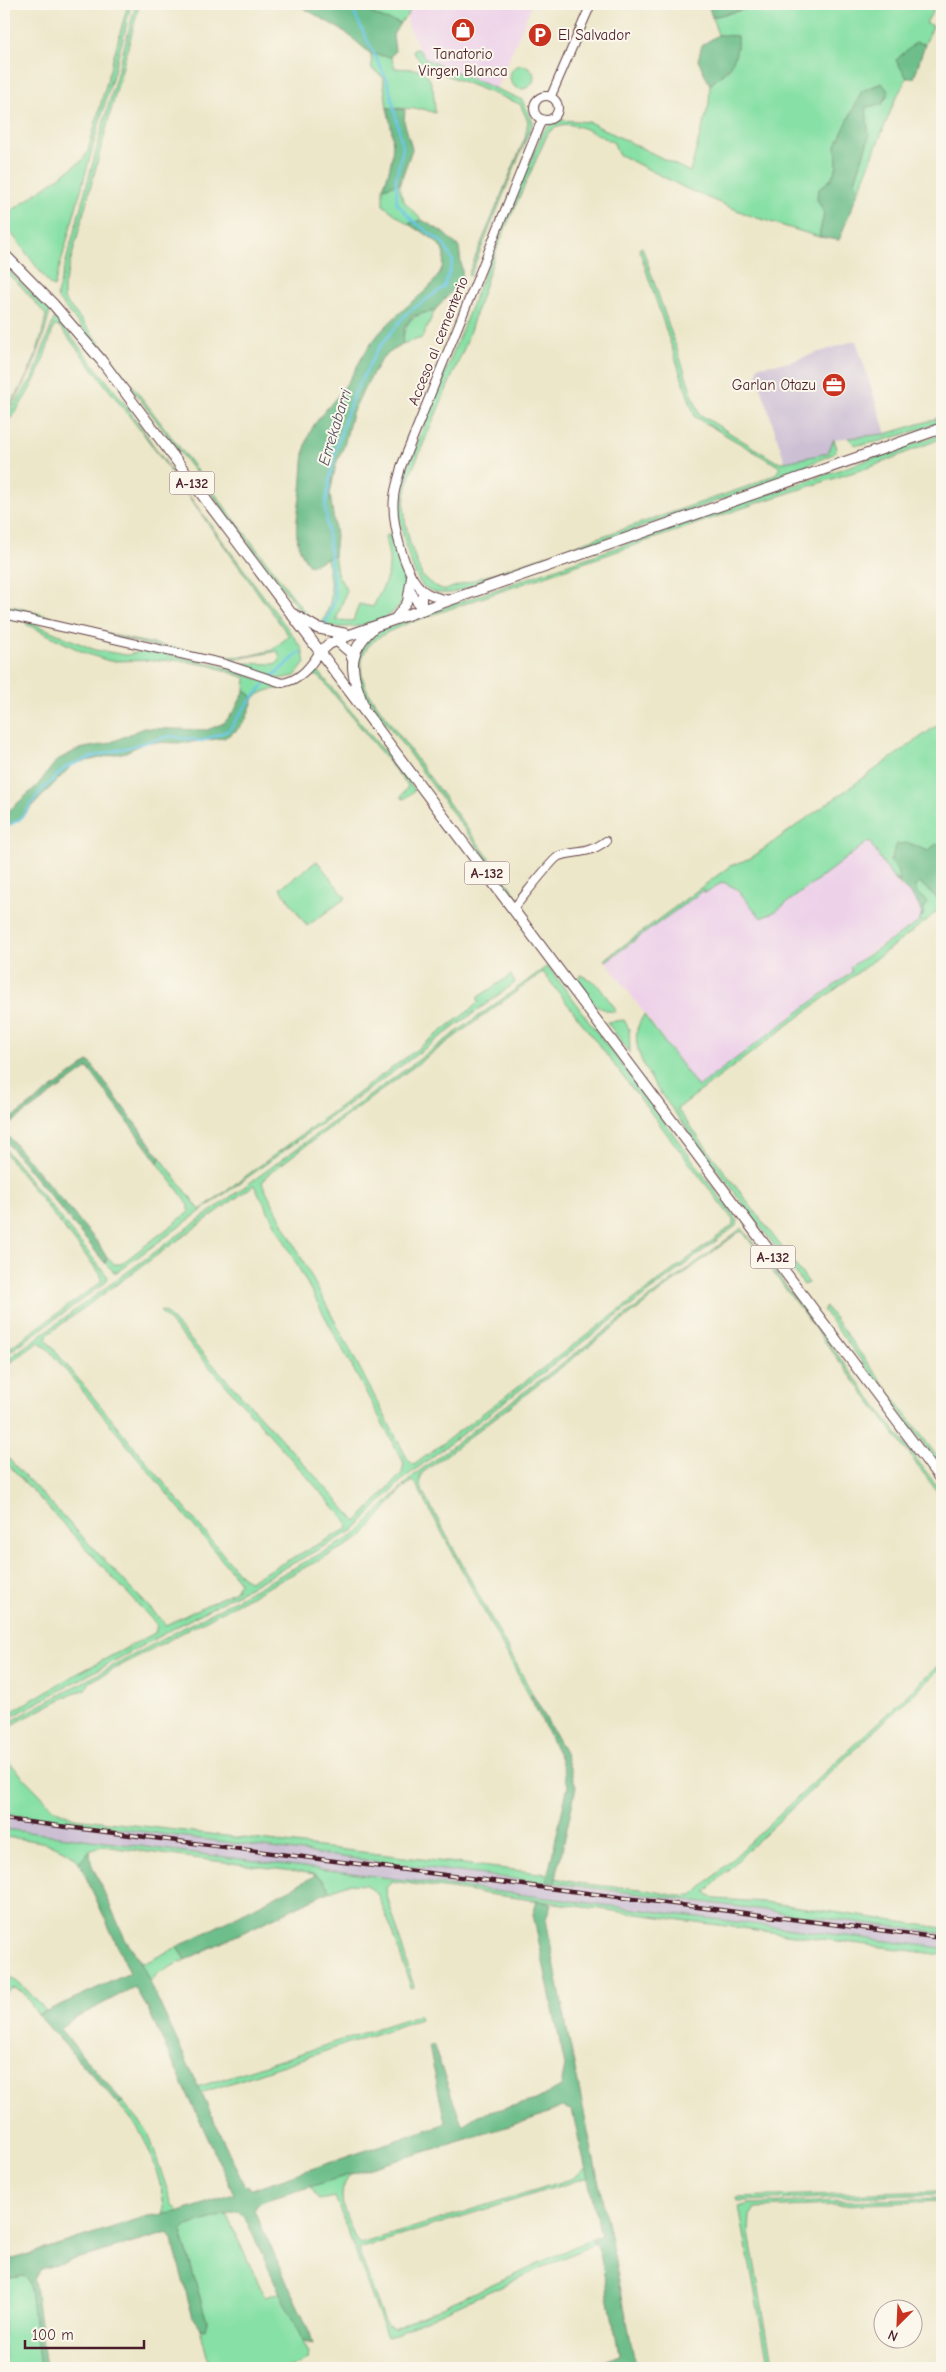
<svg xmlns="http://www.w3.org/2000/svg" width="946" height="2372" viewBox="0 0 946 2372" font-family="'Comic Neue',sans-serif">
	<rect width="100%" height="100%" fill="#fbf7ec"/>
	<filter id="ink" filterUnits="userSpaceOnUse"><feTurbulence type="fractalNoise" baseFrequency=".02" numOctaves="2"/><feDisplacementMap in="SourceGraphic" scale="10" xChannelSelector="R" yChannelSelector="G"/><feConvolveMatrix kernelMatrix="1 2 1 2 8 2 1 2 1" color-interpolation-filters="sRGB"/></filter>
	<filter id="wash" filterUnits="userSpaceOnUse"><feTurbulence type="fractalNoise" baseFrequency=".0096" numOctaves="4" result="noise"/><feDisplacementMap in="SourceGraphic" scale="20" xChannelSelector="R" yChannelSelector="G"/><feGaussianBlur stdDeviation="1.12" result="paint"/><feColorMatrix in="noise" values="0 0 0 0 0 0 0 0 0 0 0 0 0 0 0 0 0 1.4 0 .05"/><feComposite in="paint" operator="in"/></filter>
	<g filter="url(#wash)">
		<rect width="100%" height="100%" fill="#ede7ca"/>
		<!-- built -->
		<path fill="#edd1e9" d="M413,4H532L496,89L426,59L421,54L408,25L407,16Z
			M869,841L892,877L913,897L921,909L922,917L919,922L867,954L851,967L852,971L698,1087L606,961L704,890L706,893L723,882L737,889L762,918L776,911Z"/>
		<!-- industrial -->
		<path fill="#ccbfd4" d="M856,340L886,434L835,439L828,453L785,462L757,375L758,366L789,362Z
			M4,1814L942,1933V1948L4,1829Z"/>
		<!-- green -->
		<path fill="#87e0a5" stroke="#688068" fill-rule="evenodd" d="M128,4H131L125,31L54,287L50,285L4,223V212H10L83,160L88,151Z
			M136,4H139L138,10L64,286V299L100,343L307,615L304,616L130,386L58,299L57,295Z
			M360,4H413L407,16L400,23C385,20 370,15 360,4Z
			M749,4H937L926,23L933,26L925,44L916,43L896,60L907,78L895,100L859,190L855,181L869,137L866,107L882,83L862,91L837,145V166L831,179L818,190L817,199L824,213L819,237L751,216L689,190L618,154L614,143C602,137 575,121 561,125C556,126 552,130 548,133L498,245L465,346L410,475L404,500L405,520L410,544L422,576L433,585L445,590L752,485L777,473L780,467L695,417L639,249L642,247L699,414L777,462H785L828,453L834,439L837,449L833,454L757,487L451,593C441,594 430,593 422,585C412,574 399,526 399,511C399,498 403,485 406,472L499,236L542,134L548,126L561,120L589,122L690,172L709,104L710,85L730,68L737,36L718,35L712,17L742,10Z
			M414,49L419,50L426,59L522,100L533,122L470,276L468,275L525,138L528,121L520,104L428,68L413,53Z
			M371,54L391,57L395,68C402,69 411,68 419,70C435,75 434,99 435,113L423,109L387,108L383,77L372,69Z
			M510 77a12 12 0 1 1 24 0a12 12 0 1 1-24 0Z
			M400,183C397,199 412,209 422,220L408,224L383,205V188Z
			M4,265L50,312C40,351 29,383 4,415C4,406 14,399 18,392C33,367 41,343 46,315L21,286L4,271Z
			M435,310L422,338L402,344C406,318 411,317 435,310Z
			M55,316L121,399L184,489L302,648L305,663L295,676L279,679L239,665L240,663L276,664L280,660L278,651L236,659L215,658L148,645L4,609V605L16,607L128,639L223,657L249,656L272,650L289,636L145,436L60,327L54,326C41,370 33,390 4,427V420L33,377Z
			M942,417V422C929,426 864,449 854,444C852,443 850,439 848,438L886,434Z
			M942,434V438L873,466L760,502L406,624C371,638 348,653 369,694L518,898L516,899L360,687C353,663 360,645 379,630Z
			M389,534L408,586C404,623 351,632 321,625C337,595 330,589 327,558L334,555L337,574L347,590L336,620L353,621L359,604L373,607C389,575 393,572 385,537Z
			M27,621L95,650L127,655L148,650L218,665L275,685C291,686 303,672 319,672L415,790L404,799L401,797L408,786L320,677L312,675C305,679 297,686 289,687C275,690 266,688 254,698L245,690L246,678L212,666L179,660L109,661L85,653L26,624Z
			M939,724H942V847L936,845L928,851L909,843L890,861L897,870L900,882L892,877L869,841L776,911L761,918L737,889L723,882L705,893L704,890L606,961L604,960L730,866L751,858Z
			M317,861L346,898L307,926L280,888Z
			M920,883L938,899L942,897V906L926,921L677,1109L809,1283L804,1285L658,1090C644,1068 626,1039 644,1015L698,1087L852,972L850,967L919,922L926,902L917,893L915,886Z
			M546,967L550,969L738,1221L737,1225L403,1479L354,1530L4,1721V1716L71,1677L155,1633L157,1625L4,1460V1454L166,1625L235,1591L240,1582L49,1350L39,1342L4,1367V1362ZM543,972L733,1220V1225L414,1465L408,1460L262,1183L266,1176L300,1150ZM254,1185L404,1463L402,1473L357,1522L165,1312L160,1311L348,1523L347,1529L249,1581L241,1576L46,1340L48,1334Z
			M511,975L515,983L117,1272H114L105,1263L107,1258L114,1264H121L189,1212V1205L158,1163L160,1157L200,1210L470,1010L478,1002V997Z
			M581,975L596,983L615,1008V1012C594,1010 587,995 577,980Z
			M624,1020L629,1029L630,1053L607,1022Z
			M4,1148L108,1277L105,1283L4,1356V1352L101,1282V1275L4,1152Z
			M742,1228L942,1493V1498L743,1232H739L421,1474L420,1483L423,1492L532,1693L531,1699L417,1486L412,1481L401,1490L362,1537L90,1682L85,1690L73,1693L4,1729V1725L355,1535L414,1475Z
			M826,1307L942,1463V1468L823,1310Z
			M942,1662V1667L749,1849L706,1892L715,1899L765,1902L942,1928V1933L555,1883L556,1878C583,1886 613,1886 640,1889C658,1891 675,1898 693,1896Z
			M4,1757L54,1809L74,1818L548,1874L546,1883L4,1814Z
			M4,1829L942,1948V1955L391,1881L386,1888L387,1896L414,1987L411,1988L393,1932L377,1893L366,1885L348,1884L330,1891L324,1881L315,1874L102,1846L90,1851L79,1862C62,1841 28,1840 4,1837Z
			M177,1947L185,1960L158,1973L149,1982L140,1961L147,1962Z
			M4,1973L24,1987L46,2011L38,2015L23,1992L13,1988L4,1994Z
			M418,2015L420,2019L201,2093L198,2087Z
			M123,2102L148,2132L172,2204L180,2212L164,2215C165,2192 151,2149 138,2129C133,2120 125,2112 118,2104Z
			M586,2168L589,2177L358,2249L386,2325L394,2329L591,2239L594,2244L401,2331L399,2334L387,2337L335,2197L319,2200L310,2186L353,2172C332,2194 346,2213 355,2239L360,2244L574,2178Z
			M942,2191V2194L738,2201L737,2197Z
			M942,2198V2201L755,2208L750,2216L749,2233L773,2368H769L739,2207L749,2204Z
			M226,2214L265,2297L280,2292L309,2353L308,2360L290,2368H210L200,2328H205L207,2322L181,2232L187,2226Z
			M25,2276L29,2281L40,2368H4V2279Z"/>
		<!-- forest -->
		<path fill="#6dbe8a" stroke="#5c6e5a" d="M300,4H360C370,15 385,20 400,23L393,35L395,51L391,57L371,54L345,32L302,7Z
			M708,4H749L742,10L712,17Z
			M718,35L737,36C739,62 728,69 710,85L698,60L702,45Z
			M916,42L925,44L914,78H907L896,60Z
			M882,83L889,92L882,105L866,107L869,137L855,181L859,190L839,240L819,237L824,213L817,199L818,190L831,179L837,166L836,145L862,91Z
			M387,108L405,110L404,121L412,149L400,183L383,188C395,158 395,139 387,108Z
			M422,220L441,231L459,247L463,279L435,310L413,316L404,328L402,344L382,358L365,387L352,413L344,446L336,464L330,494L336,536L334,555L310,566C292,545 296,523 300,498C304,472 300,448 314,425C323,411 336,400 345,386C355,372 362,355 373,341C381,330 392,320 402,311C418,296 441,283 444,259C445,241 421,232 408,224Z
			M245,690L254,698L246,719L237,730L224,738L183,743L146,742L126,752L73,764L22,817L4,829V815L37,786L57,760L79,749L107,744L144,728L207,730L224,723L235,710Z
			M909,843L928,851L936,844L942,847V897L938,899L920,883L915,886L917,893L927,902L922,917C920,899 904,889 892,877L900,882L897,870L890,861L897,844Z
			M89,1061L160,1157L158,1163L88,1068L4,1128V1124Z
			M4,1136H8L98,1243L107,1258L105,1263L4,1139Z
			M532,1693L565,1753L576,1787L555,1883H546L568,1785L560,1757L531,1699Z
			M90,1851L91,1863L125,1939L140,1961L244,2185L252,2189L441,2125L445,2122L429,2046L433,2044L462,2125L478,2115L536,2100L561,2086L565,2066L533,1914L537,1900L551,1904L546,1919C573,2070 608,2218 636,2368H586L619,2354L600,2253L592,2239L601,2235L572,2110L563,2107L529,2120L260,2202L254,2210L310,2333L313,2344L302,2340L245,2218L238,2211L187,2226L181,2232L207,2322L205,2329L200,2328L193,2318L172,2239L168,2233L41,2269L34,2279L46,2368H40L29,2281L24,2276L4,2279V2262L148,2216L180,2212L234,2194L147,2007L134,1987L65,2024L60,2029L123,2102L118,2104L38,2015L130,1973L79,1862Z
			M315,1874L324,1881L330,1891L185,1960L177,1947L313,1877Z"/>
		<g fill="none" stroke-linecap="round" stroke-linejoin="round">
			<!-- stream -->
			<path stroke="#67c5e5" stroke-width="2.5" d="M326,623L335,599L325,507L335,451L352,398L378,349L406,314L444,287L453,261L443,243L413,221L397,203L396,178L403,148L388,82L354,13L357,4
				M273,676L300,652
				M4,828L20,819L42,790L66,767L95,756L170,736L202,741L229,730L245,707L264,685"/>
		</g>
	</g>
	<g filter="url(#ink)">
		<g fill="none" stroke-linecap="round" stroke-linejoin="round">
			<!-- minor casing -->
			<g stroke="#623d43" stroke-width="10">
				<path id="minor" d="M534 108a12 12 0 1 1 24 0a12 12 0 1 1-24 0Z
					M551,96L591,4
					M419,586L422,593V609
					M410,588L417,603L422,609
					M449,600C440,598 432,597 424,591C404,576 391,521 394,497C395,487 399,477 401,467L542,119
					M4,614L225,664L282,683C300,680 310,667 319,653
					M395,618L407,602L411,577
					M513,909C522,899 552,859 559,856C579,850 587,855 606,841"/>
			</g>
			<!-- major casing -->
			<g stroke="#623d43" stroke-width="12">
				<path id="major" d="M4,254L53,304L101,360L942,1481
					M293,614L317,628L346,634
					M336,640L350,652L352,658
					M319,653L329,644L350,635L942,428
					M363,705C351,671 345,654 373,628"/>
			</g>
			<!-- minor -->
			<use href="#minor" stroke="#fff" stroke-width="8"/>
			<!-- major -->
			<use href="#major" stroke="#fff" stroke-width="10"/>
			<!-- rail casing -->
			<g stroke="#4a1f2b" stroke-width="4.5">
				<path id="rail" d="M4,1819L942,1938"/>
			</g>
			<!-- rail -->
			<use href="#rail" stroke="#fbf7ec" stroke-width="2.5" stroke-dasharray="8" stroke-linecap="butt"/>
		</g>
	</g>
	<!-- icons -->
	<defs>
		<g id="shop-disc" transform="scale(1.25)"><circle r="9.5" fill="#c8321e" stroke="#fbf7ec"/><path d="M-5-2.5h2.3a2.7 3.5 0 0 1 5.4 0H5L5.5 6h-11ZM-1.5-2.5h3a1.5 2.3 0 0 0-3 0Z" fill="#fff"/></g>
		<g id="parking-disc" transform="scale(1.25)"><circle r="9.5" fill="#c8321e" stroke="#fbf7ec"/><path d="M-3.5-5.5H1a3.5 3.5 0 0 1 0 7H-1V5.5H-3.5ZM-1-3.4V-.6H.8a1.4 1.4 0 0 0 0-2.8Z" fill="#fff"/></g>
		<g id="office-disc" transform="scale(1.25)"><circle r="9.5" fill="#c8321e" stroke="#fbf7ec"/><path d="M-6-3h4V-5.5h4V-3h4V5H-6ZM-1-4.5V-3h2v-1.5ZM-6 0V1H6V0Z" fill="#fff"/></g>
	</defs>
	<g fill-rule="evenodd">
		<use href="#shop-disc" x="463" y="30"/>
		<use href="#parking-disc" x="540" y="35"/>
		<use href="#office-disc" x="834" y="385"/>
	</g>
	<g text-anchor="middle" stroke-width="4" stroke-linejoin="round" paint-order="stroke">
		<!-- shield labels -->
		<g fill="#fbf7ec" stroke="#7f6065" stroke-width="1">
			<rect x="169.5" y="471.5" width="45" height="23" rx="4"/>
			<rect x="464.5" y="861.5" width="45" height="23" rx="4"/>
			<rect x="750.5" y="1245.5" width="45" height="23" rx="4"/>
		</g>
		<g font-size="14" font-weight="bold" fill="#4a1f2b">
			<text x="192" y="488">A-132</text>
			<text x="487" y="878">A-132</text>
			<text x="773" y="1262">A-132</text>
		</g>
		<!-- poi labels -->
		<g font-size="15" fill="#4a1f2b" stroke="#fbf7ec" text-anchor="start">
			<text x="558" y="40">El Salvador</text>
			<text x="463" y="59" text-anchor="middle">Tanatorio<tspan x="463" dy="17">Virgen Blanca</tspan></text>
			<text x="816" y="390" text-anchor="end">Garlan Otazu</text>
		</g>
		<!-- street labels -->
		<g font-size="15" fill="#4a1f2b" stroke="#fbf7ec">
			<text transform="translate(438 341) rotate(-68)" y="5">Acceso al cementerio</text>
		</g>
		<!-- water labels -->
		<g font-size="16" font-style="italic" fill="#535163" stroke="#fbf7ec">
			<text transform="translate(334 427) rotate(-73)" y="6">Errekabarri</text>
		</g>
	</g>
	<!-- margin -->
	<rect width="946" height="2372" fill="none" stroke="#fbf7ec" stroke-width="20"/>
	<!-- north arrow -->
	<g transform="translate(898 2324) rotate(204)"><circle r="24" fill="#fbf7ec" stroke="#b4a19f"/>
	<path d="M0-4L9 19L0 12L-9 19Z" fill="#c8321e"/>
	<text y="-8" font-size="14" font-weight="bold" text-anchor="middle" fill="#4a1f2b">N</text>
	</g>
	<!-- scale -->
	<path d="M25 2340v8h119v-8" fill="none" stroke="#4a1f2b" stroke-width="2.5"/>
	<text x="32" y="2340" font-size="15" fill="#4a1f2b" stroke="#fbf7ec" stroke-width="4" paint-order="stroke">100 m</text>
</svg>
